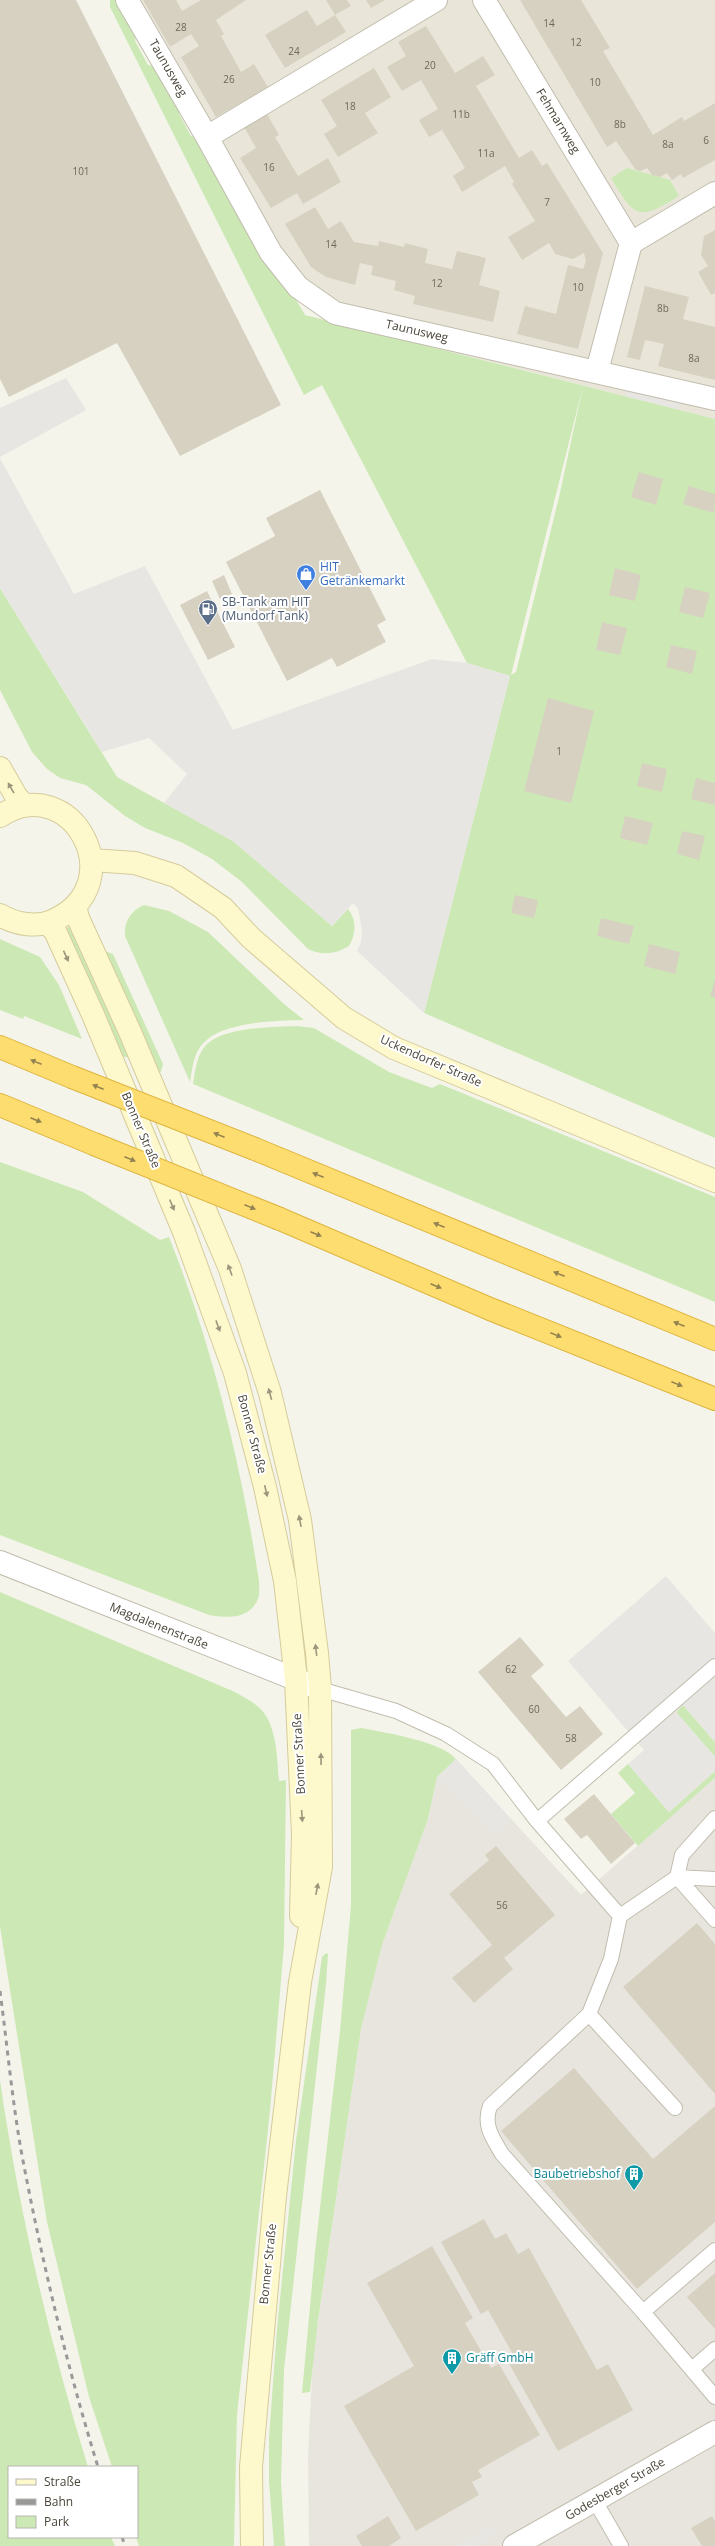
<svg xmlns="http://www.w3.org/2000/svg" width="715" height="2546" viewBox="0 0 715 2546" font-family="'Open Sans',sans-serif">
	<rect width="100%" height="100%" fill="#f5f4eb"/>
	<!-- residential -->
	<path fill="#e9e6d9" d="M132,0H715V419L323,319L297,279Z"/>
	<!-- industrial -->
	<path fill="#e8e5df" d="M456,1759L581,1895L715,1778V2546H309L308,2455L313,2356L361,2029L382,1945L428,1819L437,1777Z"/>
	<!-- green -->
	<path fill="#cce9b5" fill-rule="evenodd" d="M110,0H118L137,33L135,41L148,65L158,67L179,102V114L191,136L201,139L305,315L715,419V1138L424,1013L510,676L467,663L322,385L304,395L110,7ZM583,386L559,497L516,672L511,675Z
		M627,168L670,180L679,196C639,221 635,219 611,178Z
		M0,588L117,777L233,841L332,926L348,909C357,920 356,934 349,946C336,954 322,956 308,949L242,882L212,859L183,843L145,828L125,816L86,785L60,778L47,769L32,752L0,690Z
		M144,905L169,911L208,932L284,1004L304,1020C275,1021 218,1021 200,1047C193,1057 192,1071 190,1082L125,936C124,922 130,911 144,905Z
		M70,926L130,1058L121,1056L64,929Z
		M0,939L40,957L59,985L82,1039L24,1016L23,1019L0,1010Z
		M102,950L113,954L163,1064L161,1072L155,1070Z
		M297,1026L314,1028L389,1072L432,1088L440,1084L715,1197V1302L193,1084C195,1070 197,1054 207,1044C226,1027 273,1027 297,1026Z
		M0,1162L83,1192L160,1240L169,1237C213,1347 241,1464 259,1581C259,1586 260,1595 258,1599C249,1620 226,1618 209,1615L0,1535Z
		M0,1592L235,1692C242,1696 250,1700 256,1705C277,1720 277,1757 279,1781L286,1780L284,1945L270,2111L237,2415L234,2546H139L136,2537L137,2467H112L89,2397L47,2222L0,1927Z
		M683,1705L715,1742V1757L676,1712Z
		M361,1728C383,1732 443,1742 456,1759L437,1777L428,1819L382,1945L361,2029L318,2321L310,2392L302,2393L315,2252L340,2031L351,1905V1730Z
		M628,1764L669,1812L715,1771V1778L638,1846L611,1814L635,1793L618,1773Z
		M326,1953L328,1954L326,1984L284,2370L281,2481L285,2546H274L269,2482V2437L277,2329L296,2140L322,1957Z
		M0,2080C19,2211 49,2340 88,2467H9V2537H111L115,2546H0Z"/>
	<!-- parking -->
	<path fill="#e7e6e2" d="M66,378L86,410L0,457V408Z
		M628,385L681,398L678,409L625,396Z
		M0,458L74,594L145,566L233,730L432,659L467,663L510,676L424,1013L357,951L361,942L362,930L358,909L353,903L332,926L233,841L164,803L187,774L149,738L102,752L0,588Z
		M666,1576L715,1633V1742L683,1705L676,1712L715,1757V1771L669,1812L628,1764L644,1750L568,1661Z
		M456,1759L512,1820L494,1836L437,1777Z
		M491,2526L501,2533L477,2546H454Z"/>
	<!-- building -->
	<path fill="#d7d1c1" d="M0,0H76L281,405L180,456L117,343L9,397L0,379Z
		M143,0H176L182,11L201,0H246L216,20L224,34L221,36L241,72L254,64L268,87L216,117L181,57L199,46L191,34L170,47Z
		M326,0H347L351,6L335,15Z
		M366,0H385L371,8Z
		M520,0H581L610,48L603,51L653,135L682,117L684,121L715,103V160L683,178L681,174L672,180L667,173L660,177L652,175L647,168L640,171L636,170L616,141L607,147Z
		M307,10L317,26L335,15L346,32L285,68L265,35Z
		M426,26L455,73L483,56L495,75L476,86L519,158L532,150L542,166L547,163L603,253L578,349L517,334L525,306L556,314L568,265L583,269L586,261L584,253L573,259L555,254L549,243L522,260L508,237L535,221L512,184L514,182L505,166L462,192L453,176L465,168L442,130L429,137L419,120L438,109L421,80L402,91L387,67L406,56L398,42Z
		M374,68L391,97L365,113L378,133L338,157L324,134L337,126L321,100Z
		M267,114L279,135L275,137L298,176L328,158L341,182L303,204L297,193L271,208L240,158L256,148L244,127Z
		M315,207L328,229L341,221L354,242L378,246L379,241L404,247L405,243L428,249L425,263L452,269L457,251L486,258L479,285L500,291L493,322L413,304L415,296L394,290L396,281L371,275L373,266L360,263L355,285L326,277L311,267L285,224Z
		M715,230V293L711,295L698,272L708,266L701,255L704,236Z
		M645,286L689,297L683,319L715,327V380L658,366L664,344L645,340L640,360L627,357Z
		M639,472L663,479L656,505L631,497Z
		M689,486L715,494L714,513L683,504Z
		M320,490L386,620L377,625L386,642L337,667L332,658L287,681L226,562L275,536L266,518Z
		M615,568L641,575L635,601L609,595Z
		M224,575L232,594L220,599L212,581Z
		M685,587L710,593L703,618L679,612Z
		M207,591L235,647L208,660L180,605Z
		M602,622L627,628L620,655L596,650Z
		M671,645L697,651L692,674L666,667Z
		M548,698L594,711L571,803L524,791Z
		M642,763L667,769L662,792L637,786Z
		M696,778L715,783V805L691,799Z
		M625,816L653,823L647,845L620,838Z
		M682,831L705,836L699,860L677,854Z
		M515,895L538,900L534,918L511,913Z
		M601,918L634,926L629,944L597,936Z
		M649,944L680,952L675,974L644,966Z
		M715,979V998L710,996Z
		M520,1637L544,1665L531,1676L566,1717L580,1706L603,1734L561,1770L478,1672Z
		M594,1794L635,1843L611,1864L587,1835L581,1839L564,1819Z
		M496,1846L555,1915L504,1958L513,1969L474,2003L452,1978L492,1945L449,1894L489,1860L485,1855Z
		M697,1923L715,1944V2094L623,1987Z
		M574,2068L653,2159L715,2106V2222L637,2289L501,2131Z
		M484,2219L495,2239L506,2233L518,2254L529,2248L597,2370L608,2364L633,2410L558,2451L507,2360L514,2356L488,2310L481,2314L441,2242Z
		M432,2246L473,2318L465,2323L491,2368L499,2364L540,2435L478,2470L482,2477L472,2482L479,2495L416,2531L344,2406L414,2366L367,2283Z
		M715,2273V2329L687,2297Z
		M388,2516L401,2538L389,2546H362L356,2536Z
		M712,2516L715,2521V2546H702L691,2528Z"/>
	<g fill="none" stroke-linecap="round" stroke-linejoin="round">
		<!-- lane casing -->
		<g stroke="#c1bdae" stroke-width="16">
			<path id="lane" d="M320,1689L396,1711L446,1734L493,1764L537,1821L620,1916L677,1877
				M537,1821L715,1666
				M677,1877L682,1855L715,1818
				M677,1877L715,1920
				M677,1877L715,1879
				M620,1916L611,1959L589,2014L490,2106C483,2125 492,2137 502,2154L643,2312L715,2250
				M589,2014L675,2108
				M643,2312L715,2397
				M692,2369L715,2349
				M595,2501L621,2546"/>
		</g>
		<!-- street casing -->
		<g stroke="#c1bdae" stroke-width="24">
			<path id="street" d="M127,0L207,137L271,253L298,287L335,313L715,399
				M484,0L631,243
				M207,137L436,0
				M597,371L631,243L715,193
				M0,1562L313,1686
				M514,2546L715,2432"/>
		</g>
		<!-- secondary casing -->
		<g stroke="#d5cc9b" stroke-width="24">
			<path id="secondary" d="M0,768L16,796L25,806
				M0,816C71,769 135,885 52,921C36,928 15,924 0,915
				M92,860L135,863L176,876L223,908L251,938L344,1018L394,1048L715,1181
				M75,906L78,918L130,1032L230,1269L270,1393L300,1520L317,1653L320,1689L321,1867L300,1982L275,2196L251,2467L252,2546
				M47,923L55,931L94,1017L184,1232L235,1373L265,1487L285,1581L296,1679L303,1835L301,1916"/>
		</g>
		<!-- highway casing -->
		<g stroke="#ddb43e" stroke-width="24">
			<path id="highway" d="M0,1047L72,1077
				M0,1105L94,1144
				M255,1149L715,1339
				M280,1219L490,1309L715,1399"/>
		</g>
		<!-- lane -->
		<use href="#lane" stroke="#fff" stroke-width="14"/>
		<!-- street -->
		<use href="#street" stroke="#fff" stroke-width="22"/>
		<!-- secondary -->
		<use href="#secondary" stroke="#fef8cd" stroke-width="22"/>
		<!-- highway -->
		<use href="#highway" stroke="#fddd6f" stroke-width="22"/>
		<!-- rail -->
		<path stroke="#999" stroke-width="3" stroke-dasharray="5 5" stroke-linecap="butt" d="M0,1991C7,2044 12,2098 21,2150C41,2257 66,2363 98,2467
			M122,2537L125,2546"/>
		<!-- highway-bridge casing -->
		<g stroke="#ddb43e" stroke-width="24" stroke-linecap="butt">
			<path id="highway-bridge" d="M72,1077L255,1149
				M94,1144L280,1219"/>
		</g>
		<!-- highway-bridge -->
		<use href="#highway-bridge" stroke="#fddd6f" stroke-width="22"/>
	</g>
	<!-- one-way arrows -->
	<defs><path id="oneway-solid" d="M-6-.8H1V-3.2L6.5 0L1 3.2V.8H-6Z"/></defs>
	<g fill="#9b967c">
		<use href="#oneway-solid" transform="translate(11 788) rotate(-120)"/>
		<use href="#oneway-solid" transform="translate(66 956) rotate(65)"/>
		<use href="#oneway-solid" transform="translate(172 1205) rotate(67)"/>
		<use href="#oneway-solid" transform="translate(230 1270) rotate(-110)"/>
		<use href="#oneway-solid" transform="translate(218 1326) rotate(70)"/>
		<use href="#oneway-solid" transform="translate(270 1394) rotate(-105)"/>
		<use href="#oneway-solid" transform="translate(266 1491) rotate(77)"/>
		<use href="#oneway-solid" transform="translate(300 1521) rotate(-100)"/>
		<use href="#oneway-solid" transform="translate(316 1650) rotate(-97)"/>
		<use href="#oneway-solid" transform="translate(321 1759) rotate(-91)"/>
		<use href="#oneway-solid" transform="translate(302 1816) rotate(86)"/>
		<use href="#oneway-solid" transform="translate(317 1889) rotate(-79)"/>
	</g>
	<g fill="#92824f">
		<use href="#oneway-solid" transform="translate(36 1062) rotate(-158)"/>
		<use href="#oneway-solid" transform="translate(98 1087) rotate(-158)"/>
		<use href="#oneway-solid" transform="translate(36 1120) rotate(23)"/>
		<use href="#oneway-solid" transform="translate(219 1135) rotate(-158)"/>
		<use href="#oneway-solid" transform="translate(130 1159) rotate(22)"/>
		<use href="#oneway-solid" transform="translate(318 1175) rotate(-158)"/>
		<use href="#oneway-solid" transform="translate(250 1207) rotate(22)"/>
		<use href="#oneway-solid" transform="translate(439 1225) rotate(-158)"/>
		<use href="#oneway-solid" transform="translate(316 1234) rotate(23)"/>
		<use href="#oneway-solid" transform="translate(559 1274) rotate(-158)"/>
		<use href="#oneway-solid" transform="translate(436 1286) rotate(23)"/>
		<use href="#oneway-solid" transform="translate(679 1324) rotate(-158)"/>
		<use href="#oneway-solid" transform="translate(556 1335) rotate(22)"/>
		<use href="#oneway-solid" transform="translate(677 1384) rotate(22)"/>
	</g>
	<!-- icons -->
	<defs>
		<g id="shop-pin" transform="scale(1)"><path d="M0 17L-7.5 6A9.5 9.5 0 1 1 7.5 6Z" fill="#3f7fe0" stroke="#fff"/><path d="M-5-2.5h2.3a2.7 3.5 0 0 1 5.4 0H5L5.5 6h-11ZM-1.5-2.5h3a1.5 2.3 0 0 0-3 0Z" fill="#fff"/></g>
		<g id="fuel-pin" transform="scale(1)"><path d="M0 17L-7.5 6A9.5 9.5 0 1 1 7.5 6Z" fill="#5c6f8a" stroke="#fff"/><path d="M-5.5-6h7V0h2V4h1.3V-2.5L3-4.5l.8-.8L6-3V5H2.5V1h-1V6h-7ZM-4.2-4.7v3.2H.2V-4.7Z" fill="#fff"/></g>
		<g id="building-pin" transform="scale(1)"><path d="M0 17L-7.5 6A9.5 9.5 0 1 1 7.5 6Z" fill="#0f9aa8" stroke="#fff"/><path d="M-4-6H4V6H1V3H-1V6H-4ZM-2.5-4.3h1.7v1.8h-1.7ZM.8-4.3h1.7v1.8H.8ZM-2.5-1h1.7V.8h-1.7ZM.8-1h1.7V.8H.8Z" fill="#fff"/></g>
	</defs>
	<g fill-rule="evenodd">
		<use href="#shop-pin" x="306" y="574"/>
		<use href="#fuel-pin" x="208" y="609"/>
		<use href="#building-pin" x="634" y="2174"/>
		<use href="#building-pin" x="452" y="2358"/>
	</g>
	<g text-anchor="middle" stroke-width="4" stroke-linejoin="round" paint-order="stroke">
		<!-- number labels -->
		<g font-size="10" fill="#6d685b">
			<text x="549" y="27">14</text>
			<text x="181" y="31">28</text>
			<text x="576" y="46">12</text>
			<text x="294" y="55">24</text>
			<text x="430" y="69">20</text>
			<text x="229" y="83">26</text>
			<text x="595" y="86">10</text>
			<text x="350" y="110">18</text>
			<text x="461" y="118">11b</text>
			<text x="620" y="128">8b</text>
			<text x="706" y="144">6</text>
			<text x="668" y="148">8a</text>
			<text x="486" y="157">11a</text>
			<text x="269" y="171">16</text>
			<text x="81" y="175">101</text>
			<text x="547" y="206">7</text>
			<text x="331" y="248">14</text>
			<text x="437" y="287">12</text>
			<text x="578" y="291">10</text>
			<text x="663" y="312">8b</text>
			<text x="694" y="362">8a</text>
			<text x="559" y="755">1</text>
			<text x="511" y="1673">62</text>
			<text x="534" y="1713">60</text>
			<text x="571" y="1742">58</text>
			<text x="502" y="1909">56</text>
		</g>
		<!-- street labels -->
		<g font-size="12" fill="#4a4539" stroke="#fff">
			<text transform="translate(168 68) rotate(60)" y="4">Taunusweg</text>
			<text transform="translate(558 121) rotate(59)" y="4">Fehmarnweg</text>
			<text transform="translate(417 331) rotate(13)" y="4">Taunusweg</text>
			<text transform="translate(431 1061) rotate(24)" y="4">Uckendorfer Straße</text>
			<text transform="translate(141 1130) rotate(67)" y="4">Bonner Straße</text>
			<text transform="translate(252 1434) rotate(75)" y="4">Bonner Straße</text>
			<text transform="translate(159 1626) rotate(22)" y="4">Magdalenenstraße</text>
			<text transform="translate(299 1754) rotate(-93)" y="4">Bonner Straße</text>
			<text transform="translate(268 2264) rotate(-84)" y="4">Bonner Straße</text>
			<text transform="translate(615 2489) rotate(-30)" y="4">Godesberger Straße</text>
		</g>
		<!-- shop labels -->
		<g font-size="12" fill="#366cbe" stroke="#fff" text-anchor="start">
			<text x="320" y="571">HIT<tspan x="320" dy="14">Getränkemarkt</tspan></text>
		</g>
		<!-- service labels -->
		<g font-size="12" fill="#4e5e75" stroke="#fff" text-anchor="start">
			<text x="222" y="606">SB-Tank am HIT<tspan x="222" dy="14">(Mundorf Tank)</tspan></text>
		</g>
		<!-- culture labels -->
		<g font-size="12" fill="#0d838f" stroke="#fff" text-anchor="end">
			<text x="620" y="2178">Baubetriebshof</text>
			<text x="466" y="2362" text-anchor="start">Gräff GmbH</text>
		</g>
	</g>
	<!-- legend -->
	<rect x="8" y="2466" width="130" height="72" fill="#ffffff" stroke="#b7b5b0"/>
	<rect x="16" y="2479" width="20" height="6" fill="#fef8cd" stroke="#b7b5b0"/>
	<text x="44" y="2486" font-size="12" fill="#4a4539">Straße</text>
	<rect x="16" y="2499" width="20" height="6" fill="#999999" stroke="#b7b5b0"/>
	<text x="44" y="2506" font-size="12" fill="#4a4539">Bahn</text>
	<rect x="16" y="2516" width="20" height="12" fill="#cce9b5" stroke="#b7b5b0"/>
	<text x="44" y="2526" font-size="12" fill="#4a4539">Park</text>
</svg>
